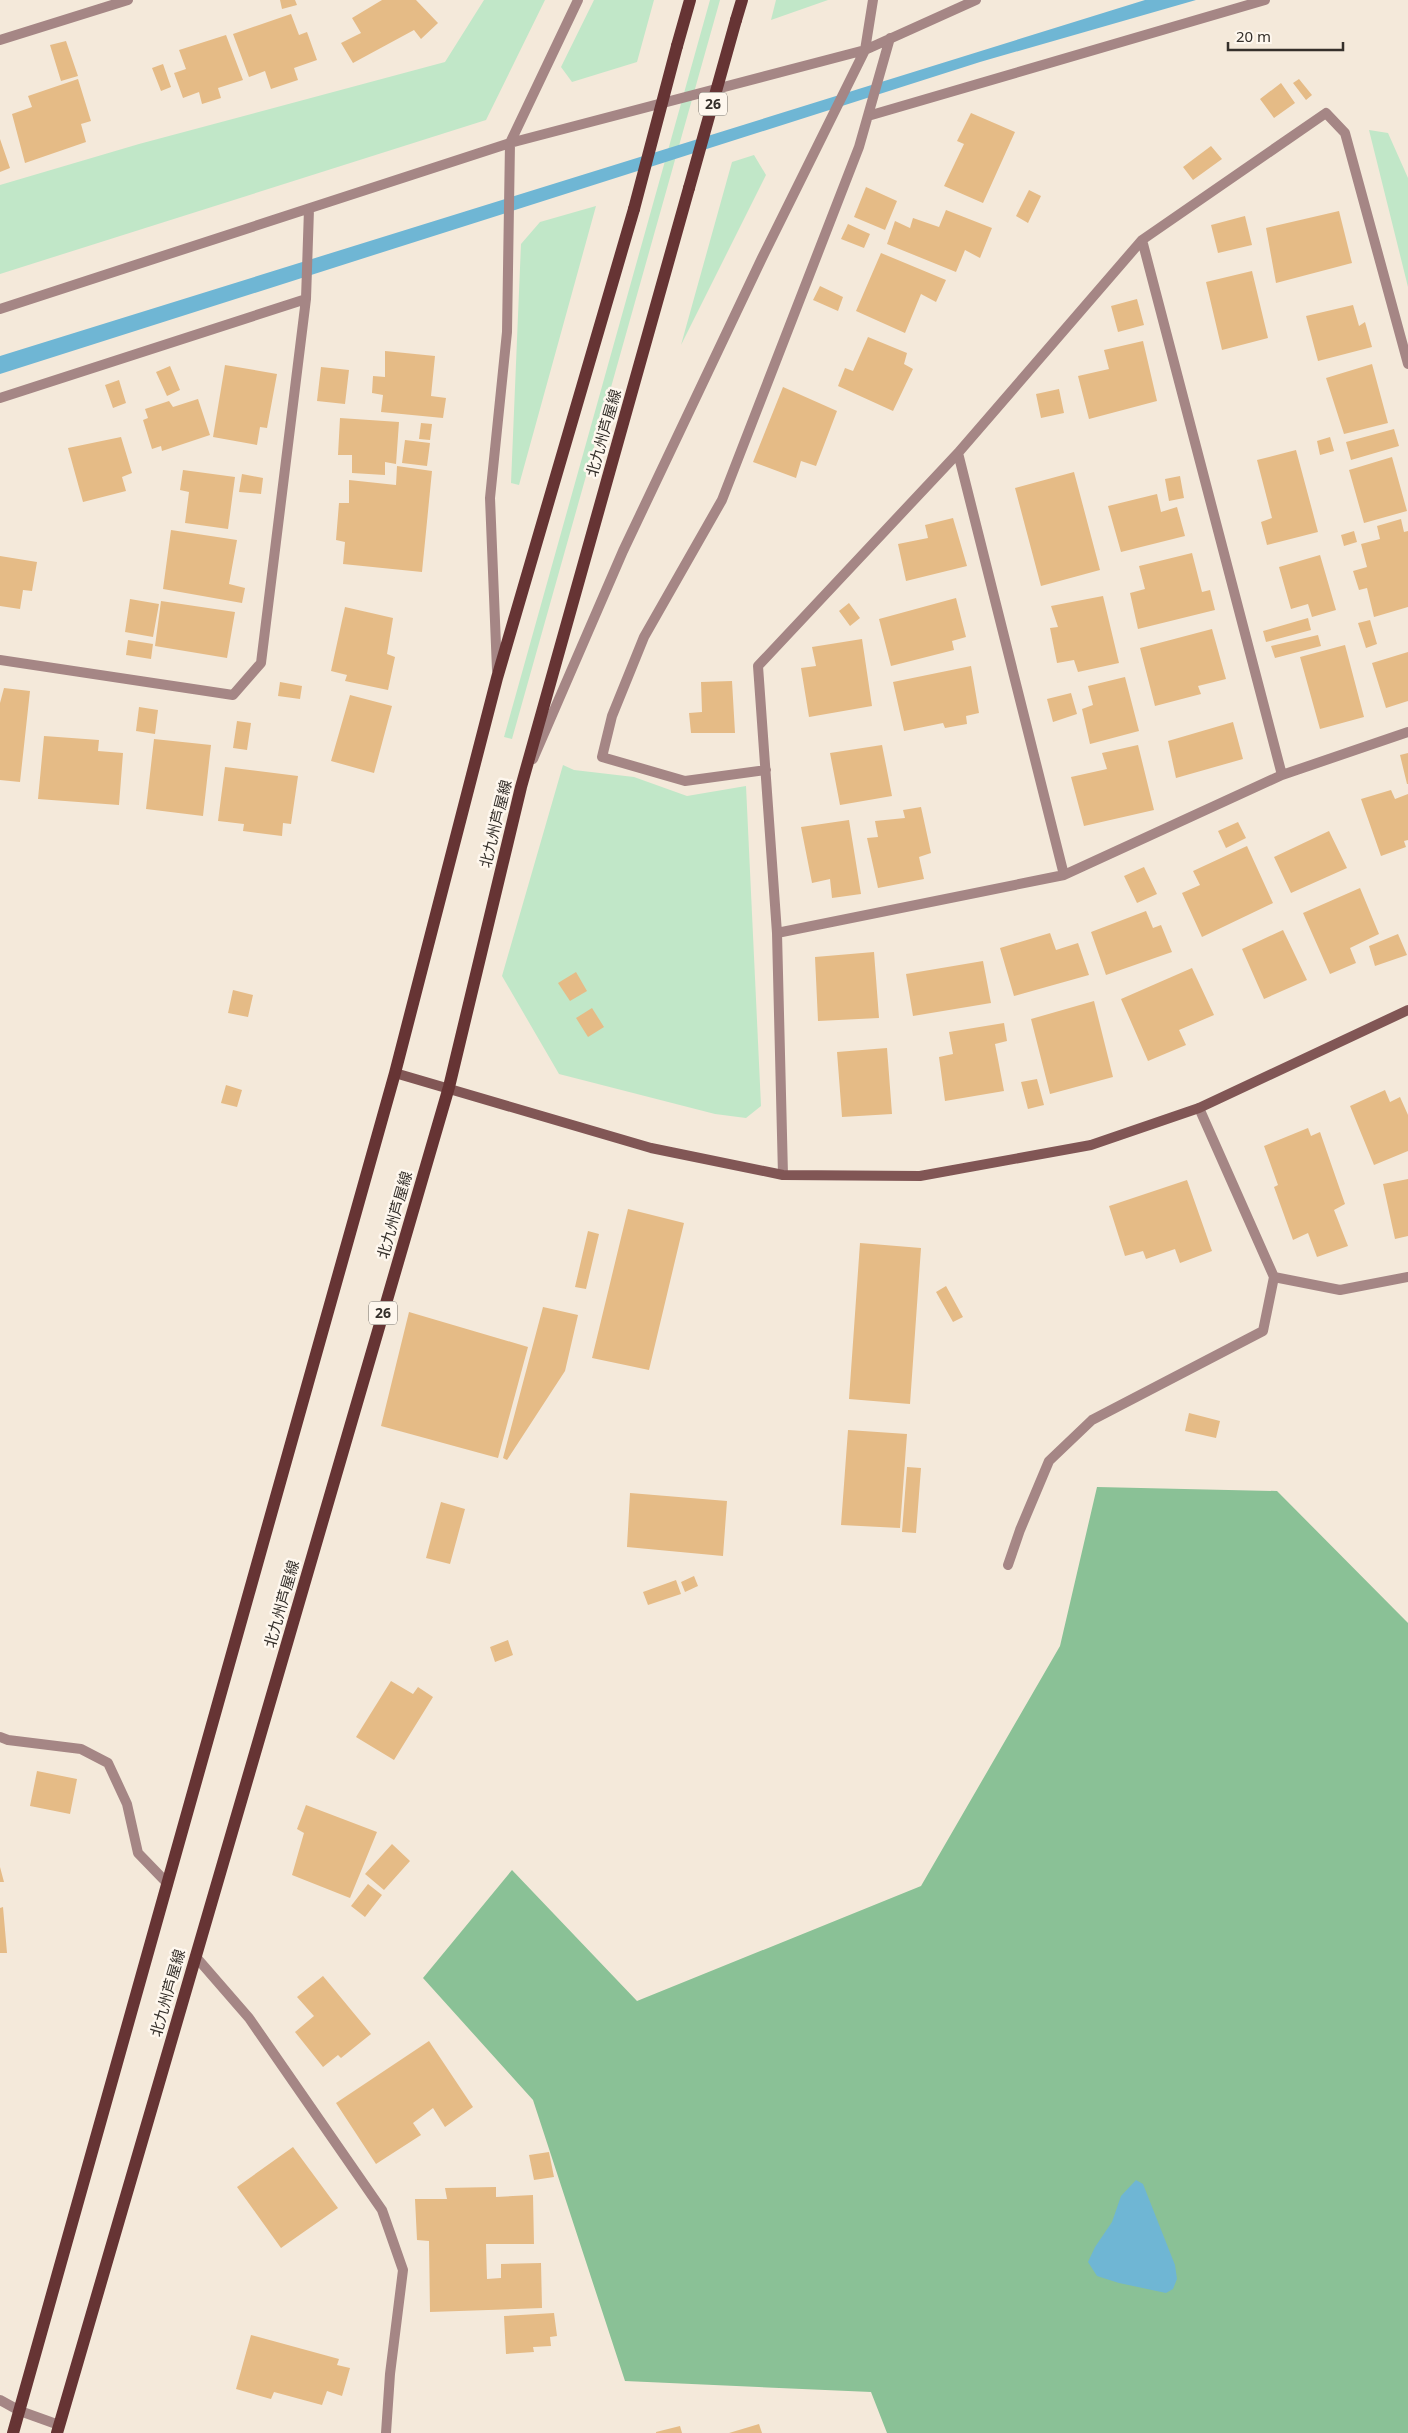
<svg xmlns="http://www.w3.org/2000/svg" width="1408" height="2433" viewBox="0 0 1408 2433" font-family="'Noto Sans','Noto Sans JP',sans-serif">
	<rect width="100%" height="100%" fill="#f4e9da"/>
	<!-- green -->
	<path fill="#c1e7c8" d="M484,0H545L486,120L0,274V185L139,144L445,62Z
		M594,0H654L637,62L572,82L561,67Z
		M710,0H720L512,739L504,737Z
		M776,0H828L771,20Z
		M1369,130L1388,133L1408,178V287Z
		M754,155L766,175L681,345L732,162Z
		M596,206L519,485L511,483L521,244L540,222Z
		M563,765L574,770L634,777L687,796L746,786L761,1106L746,1118L715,1114L559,1074L502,976Z"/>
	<!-- forest -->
	<path fill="#8ac196" d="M1097,1487L1277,1491L1408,1623V2433H887L871,2392L625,2381L533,2100L423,1978L512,1870L637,2001L921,1886L1060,1646Z"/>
	<!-- water -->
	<path fill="#6fb6d4" d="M1145,0H1196L980,62L0,374V356Z
		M1136,2180L1143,2184L1175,2265L1177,2279L1173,2289L1166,2293L1119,2283L1097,2276L1088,2262L1095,2247L1112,2222L1121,2196Z"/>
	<!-- building -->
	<path fill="#e5bb86" d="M280,0H295L297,5L282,9Z
		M382,0H416L438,23L421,39L414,30L353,63L341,43L361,33L352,18Z
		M291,14L299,35L307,32L317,60L294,68L298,80L271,89L265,71L249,77L233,34Z
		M226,35L243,80L218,88L221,98L202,104L199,92L183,98L174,73L186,69L179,50Z
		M66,41L78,76L61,81L50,45Z
		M163,64L171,87L161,91L152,68Z
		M78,79L91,121L81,124L86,142L25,163L12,114L32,107L28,96Z
		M1299,79L1312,95L1306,100L1293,83Z
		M1281,83L1295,103L1274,118L1260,99Z
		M971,113L1015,132L983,203L944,186L964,144L957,141Z
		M0,139L10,168L0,172Z
		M1211,146L1222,159L1193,180L1183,167Z
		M866,187L897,201L885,230L854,217Z
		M1029,190L1041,196L1028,223L1016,216Z
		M946,210L992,228L980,258L965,250L956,272L887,244L895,221L910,228L913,218L939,227Z
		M1339,211L1352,263L1276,283L1266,228Z
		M1245,216L1252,245L1218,253L1211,225Z
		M848,224L870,234L864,248L841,239Z
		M881,253L946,280L936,302L921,294L905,333L856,311Z
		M1252,271L1268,338L1222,350L1206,282Z
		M820,286L843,297L838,311L813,300Z
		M1137,299L1144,325L1118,332L1111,306Z
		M1353,305L1359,326L1365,322L1372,347L1318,361L1306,316Z
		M868,337L907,353L904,364L913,369L893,411L838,386L845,368L853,371Z
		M1143,341L1157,401L1089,419L1078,376L1109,369L1104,350Z
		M385,351L435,356L431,396L446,398L443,418L381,412L383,395L372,393L373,376L385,377Z
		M1372,364L1388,423L1344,434L1326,378Z
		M225,365L277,374L267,428L260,427L257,445L213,437Z
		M170,366L180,390L167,396L156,372Z
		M321,367L349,370L345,404L317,401Z
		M119,380L126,403L113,408L105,385Z
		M783,387L837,411L816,466L801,461L796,478L753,462Z
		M1059,389L1064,413L1041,418L1036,394Z
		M198,399L210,435L162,451L161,446L152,449L143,420L148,418L145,409L169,401L173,407Z
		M340,418L399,422L396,464L385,462V475L352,473V455H338Z
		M421,423L432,424L430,440L419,439Z
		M1394,429L1399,446L1351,460L1346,442Z
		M121,437L132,473L122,477L126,491L83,502L68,448Z
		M1330,437L1334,451L1320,455L1317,441Z
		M405,440L430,443L427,466L402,463Z
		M1296,450L1318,532L1267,545L1261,522L1272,518L1257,460Z
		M1392,457L1407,511L1364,523L1349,470Z
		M397,466L432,471L422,572L343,564L345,542L336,540L339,503H349V480L396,485Z
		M183,470L235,477L228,529L185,523L189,492L180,490Z
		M1074,472L1100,570L1041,586L1015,488Z
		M242,474L263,478L261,494L239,492Z
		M1180,476L1184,498L1169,501L1165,479Z
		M1157,494L1161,512L1177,507L1185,536L1121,552L1108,506Z
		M953,518L967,566L906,581L898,544L928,538L925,525Z
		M1401,519L1404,532L1408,531V607L1374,617L1367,588L1359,590L1353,571L1367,567L1361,544L1380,539L1377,526Z
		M171,530L237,540L229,584L245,588L242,603L163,589Z
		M1354,531L1357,542L1344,546L1341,535Z
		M1192,553L1202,592L1210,590L1215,610L1138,629L1130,593L1145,589L1139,566Z
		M1320,555L1336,610L1312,617L1308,604L1291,609L1279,567Z
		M0,556L37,562L32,591L23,590L20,609L0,606Z
		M1103,596L1119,663L1078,672L1074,660L1057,663L1050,628L1058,627L1051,606Z
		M956,598L966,637L952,641L954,650L891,666L879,619Z
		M130,599L159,604L153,637L125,632Z
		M161,601L235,612L227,658L155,646Z
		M849,603L860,618L850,626L839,611Z
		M345,607L393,618L387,654L395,657L388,690L345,681L347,675L331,671Z
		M1308,618L1311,630L1266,642L1263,631Z
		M1370,620L1377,644L1366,648L1358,623Z
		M1212,629L1226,679L1198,686L1201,694L1155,706L1140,648Z
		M1318,635L1321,646L1275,658L1271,646Z
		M862,639L872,706L809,717L801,668L816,666L812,647Z
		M128,640L153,644L151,659L126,655Z
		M1345,645L1364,717L1320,729L1300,657Z
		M1408,652V701L1386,708L1372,663Z
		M971,666L979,713L966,716L967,724L945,728L943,723L904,731L893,682Z
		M1125,677L1139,731L1090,744L1082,709L1093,705L1088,686Z
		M732,681L735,733H691L689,713L702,712L701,682Z
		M280,682L302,686L300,699L278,696Z
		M4,688L30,691L20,782L0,780V703Z
		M1071,693L1077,714L1053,722L1047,699Z
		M350,695L392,706L374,773L331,761Z
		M139,707L158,710L155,734L136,731Z
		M237,721L251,723L247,750L233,748Z
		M1233,722L1243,759L1176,778L1168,741Z
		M44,736L99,740L98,751L123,753L119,805L38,799Z
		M154,739L211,745L203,816L146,809Z
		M882,745L892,796L840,805L830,753Z
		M1138,745L1154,810L1084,826L1071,777L1107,769L1102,753Z
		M1408,753V784H1407L1400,755Z
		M225,767L298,776L291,824L283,823L282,836L243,831L244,824L218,821Z
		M1391,790L1395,799L1408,794V840L1404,841L1406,847L1381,856L1361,799Z
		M921,807L931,853L919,857L924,879L878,888L867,838L878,837L875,821L905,818L903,810Z
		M849,820L861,894L832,898L830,879L812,883L801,827Z
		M1238,822L1246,838L1226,848L1218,831Z
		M1329,831L1347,868L1291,893L1274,857Z
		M1247,846L1273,903L1202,937L1182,893L1200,885L1193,871Z
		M1144,867L1157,894L1137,903L1124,876Z
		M1360,888L1379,934L1350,948L1356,963L1330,974L1303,913Z
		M1146,911L1153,928L1161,925L1172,952L1106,975L1091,932Z
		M1283,930L1307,980L1264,999L1242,949Z
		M1050,933L1056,950L1078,943L1089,975L1014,996L1000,948Z
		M1398,934L1407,955L1375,966L1369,946Z
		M874,952L879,1018L818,1021L815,957Z
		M983,961L991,1003L913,1016L906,974Z
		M1192,968L1214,1015L1179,1030L1186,1045L1148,1061L1121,999Z
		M576,972L587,991L570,1001L558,983Z
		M233,990L253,995L248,1017L228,1013Z
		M1094,1001L1113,1077L1050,1094L1031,1019Z
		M592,1008L604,1027L588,1037L576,1018Z
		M1004,1023L1007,1041L995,1044L1004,1091L945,1101L939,1057L953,1054L949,1032Z
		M887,1048L892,1114L842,1117L837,1052Z
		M1037,1079L1044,1105L1028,1109L1021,1082Z
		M226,1085L242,1090L237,1107L221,1103Z
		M1385,1090L1390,1102L1400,1097L1408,1115V1151L1374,1165L1350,1106Z
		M1308,1128L1311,1136L1320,1132L1345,1204L1334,1210L1348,1246L1317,1257L1308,1233L1293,1240L1274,1187L1278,1185L1264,1146Z
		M1408,1179V1236L1395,1239L1383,1184Z
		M1187,1180L1212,1251L1180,1263L1175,1249L1146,1259L1143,1251L1125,1256L1109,1206Z
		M628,1209L684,1223L649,1370L592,1358Z
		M588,1231L599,1234L586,1289L575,1287Z
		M860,1243L921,1248L910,1404L849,1399Z
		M946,1286L963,1317L953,1322L936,1292Z
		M543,1307L578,1315L565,1371L507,1460L503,1458Z
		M409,1312L528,1347L498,1458L381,1426Z
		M1189,1413L1220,1421L1216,1438L1185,1431Z
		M848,1430L907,1434L900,1528L841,1525Z
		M907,1467L921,1468L916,1533L902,1532Z
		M630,1493L727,1501L723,1556L627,1547Z
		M441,1502L465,1509L450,1564L426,1558Z
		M694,1576L698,1586L685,1592L681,1582Z
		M676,1580L681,1594L648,1605L643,1592Z
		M508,1640L513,1655L495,1662L490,1647Z
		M391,1681L413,1694L418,1687L433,1697L394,1760L356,1737Z
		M37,1771L77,1779L70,1814L30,1806Z
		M306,1805L377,1832L350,1898L292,1875L304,1833L297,1829Z
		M392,1844L410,1861L384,1890L365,1874Z
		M0,1867L4,1882H0Z
		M368,1884L382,1895L365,1917L351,1906Z
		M3,1907L7,1953H0V1908Z
		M323,1976L371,2034L341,2058L338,2055L323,2067L295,2032L314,2016L297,1997Z
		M429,2041L473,2107L445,2127L433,2108L413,2123L421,2135L376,2164L336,2103Z
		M293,2147L338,2208L281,2248L237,2187Z
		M549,2152L554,2177L534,2180L529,2155Z
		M496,2187V2197L533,2195L534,2244H486L487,2279L501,2278V2264L541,2263L542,2308L430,2312L429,2241L417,2240L415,2199H447L445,2188Z
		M554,2313L557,2336L550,2337L551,2346L533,2347L534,2352L506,2354L504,2316Z
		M251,2335L339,2359L337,2365L350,2368L342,2396L327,2391L322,2405L274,2392L271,2399L236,2389Z
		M759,2424L762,2433H729Z
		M680,2426L682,2433H656V2432Z"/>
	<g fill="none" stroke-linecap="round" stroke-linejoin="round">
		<!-- street -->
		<path stroke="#a58685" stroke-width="10" d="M0,40L128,0
			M868,116L1265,0
			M1142,240L1282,775
			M0,309L510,143L865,50L976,0
			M0,398L306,299
			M958,453L1064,875
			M0,660L233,695L261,663L306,299L309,209
			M497,670L490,498L507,332L510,143L578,0
			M533,759L623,551L762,258L865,50L873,0
			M766,770L685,781L602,757L612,716L644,637L722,500L859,147L890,38
			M777,933L1064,875L1282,775L1408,732
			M1199,1108L1274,1277L1340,1290L1408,1277
			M783,1175L777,933L758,666L958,453L1142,240L1326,113L1345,133L1408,364
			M1008,1565L1020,1530L1049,1461L1092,1420L1263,1331L1274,1277
			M0,1737L8,1740L81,1749L108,1763L127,1804L138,1853L168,1884
			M196,1957L249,2018L382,2210L403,2270L390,2374L386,2433
			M0,2400L20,2411L59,2425"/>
		<!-- secondary -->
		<path stroke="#815655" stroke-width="10" d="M395,1073L651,1148L783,1175L920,1176L1091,1145L1199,1108L1408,1010"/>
		<!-- primary -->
		<path stroke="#663434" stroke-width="12" d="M736,20L742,0
			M677,46L690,0
			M13,2433L395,1073L497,678L634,209
			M57,2433L449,1087L521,787L689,188"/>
		<!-- primary-bridge -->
		<path stroke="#663434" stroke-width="12" d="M689,188L736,20
			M634,209L677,46"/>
	</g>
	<g text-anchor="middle" stroke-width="5" stroke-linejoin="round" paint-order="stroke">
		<!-- shield labels -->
		<g fill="#fef7ee" stroke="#716c66" stroke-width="1">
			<rect x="699" y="92.5" width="28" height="23" rx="4"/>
			<rect x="369" y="1301.5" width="28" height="23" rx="4"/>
		</g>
		<g font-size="14" font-weight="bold" fill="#35302b">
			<text x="713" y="109">26</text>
			<text x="383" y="1318">26</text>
		</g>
		<!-- street labels -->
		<g font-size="15" fill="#35302b" stroke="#fef7ee">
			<text transform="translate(604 433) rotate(-74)" y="5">北九州芦屋線</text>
			<text transform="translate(496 824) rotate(-76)" y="5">北九州芦屋線</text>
			<text transform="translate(395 1215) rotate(-74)" y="5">北九州芦屋線</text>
			<text transform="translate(282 1604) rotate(-74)" y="5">北九州芦屋線</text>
			<text transform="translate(168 1993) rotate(-74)" y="5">北九州芦屋線</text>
		</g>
	</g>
	<!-- scale -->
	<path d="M1228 42v8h115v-8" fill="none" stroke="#35302b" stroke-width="2.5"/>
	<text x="1236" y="42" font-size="15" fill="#35302b" stroke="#fef7ee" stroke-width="4" paint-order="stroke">20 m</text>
</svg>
